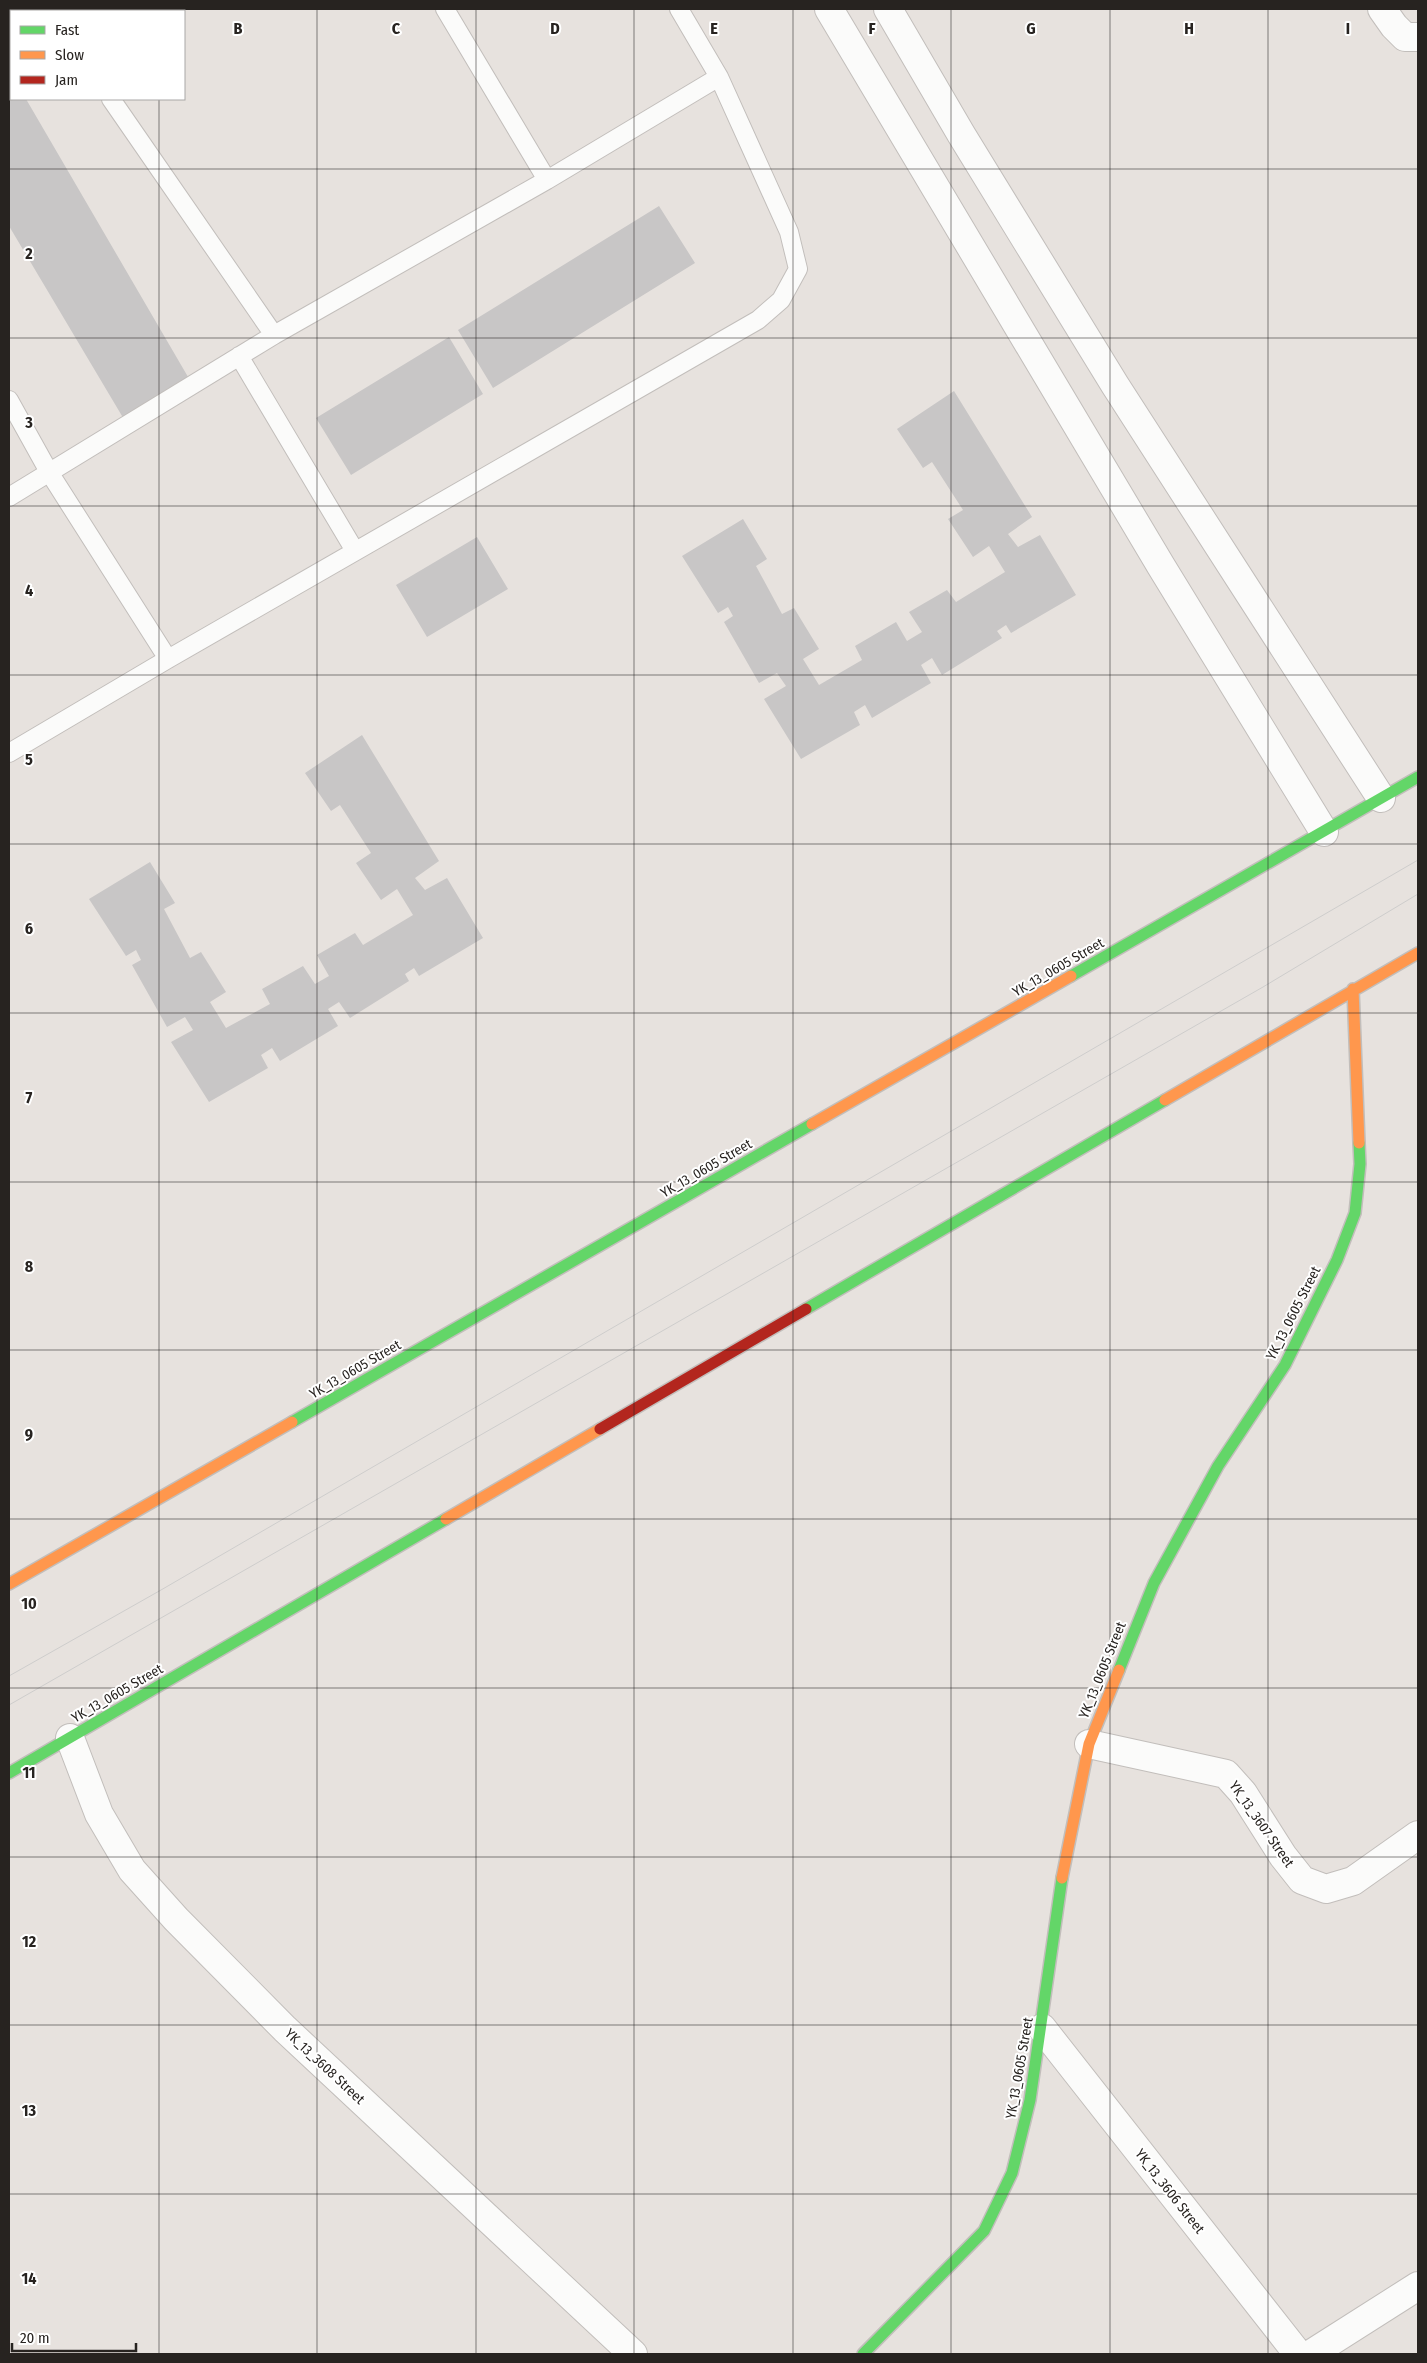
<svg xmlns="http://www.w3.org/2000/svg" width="1427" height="2363" viewBox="0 0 1427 2363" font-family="'Fira Sans Condensed',sans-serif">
	<rect width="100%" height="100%" fill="#e7e2de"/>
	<!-- building -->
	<path fill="#c8c6c6" d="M13,99H26L191,382L125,421L9,226V101Z
		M659,206L695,263L493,388L458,330Z
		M449,337L483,394L351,475L316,418Z
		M954,391L1032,517L1008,534L1018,547L1040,535L1076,595L1011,633L1006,625L997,631L1002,638L942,675L932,658L921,665L931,683L872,718L865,705L854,712L860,725L801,759L764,699L786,686L777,673L759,683L724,622L733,616L728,607L718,613L682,556L743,519L767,559L756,566L782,614L794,608L819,649L803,659L819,685L862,660L855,646L896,622L907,641L922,632L909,612L947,590L956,602L1005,572L989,546L973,557L948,519L963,510L932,462L923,468L897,429Z
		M477,537L508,589L427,637L396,585Z
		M362,735L439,861L415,878L425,890L447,878L483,938L419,976L414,968L405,974L409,981L350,1018L339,1002L328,1009L338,1026L280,1061L272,1048L261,1055L268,1068L209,1102L171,1042L193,1030L185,1017L167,1027L132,965L141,960L136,950L126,956L89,899L150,862L175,903L164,909L190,958L201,952L226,992L210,1002L226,1028L270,1004L262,989L303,966L315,984L329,976L317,955L355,933L363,945L413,915L397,889L381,900L356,863L371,853L340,805L331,811L305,773Z"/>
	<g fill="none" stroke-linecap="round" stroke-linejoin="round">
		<!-- lane casing -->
		<g stroke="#c2bebb" stroke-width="20">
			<path id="lane" d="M49,9L51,11
				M445,9L547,180
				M147,11L151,9
				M9,91L11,89
				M111,99L274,335
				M239,356L355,551
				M9,400L49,472L168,659
				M9,497L274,335L547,180L719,77
				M9,753L168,659L758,320L781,300L798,269L789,232L719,77L679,9"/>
		</g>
		<!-- street casing -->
		<g stroke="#c2bebb" stroke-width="30">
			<path id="street" d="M829,9L1161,566L1324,832
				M888,9L961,134L1115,385L1381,798
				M1382,9L1394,26L1405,37H1418
				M70,1738L99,1814L132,1870L176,1919L285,2029L633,2354
				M1089,1744L1226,1774L1243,1793L1283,1856L1302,1880L1326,1889L1353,1881L1418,1835
				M1042,2028L1298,2354
				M1311,2354L1418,2286"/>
		</g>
		<!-- fast casing -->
		<g stroke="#c2bebb" stroke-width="14">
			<path id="fast" d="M1071,976L1418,777
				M806,1309L1165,1100
				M292,1422L812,1124
				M1119,1670L1154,1583L1218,1466L1285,1365L1337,1260L1355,1213L1360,1164L1359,1143
				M9,1773L446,1519
				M863,2354L984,2231L1012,2173L1030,2100L1062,1878"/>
		</g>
		<!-- slow casing -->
		<g stroke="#c2bebb" stroke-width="14">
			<path id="slow" d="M1353,989L1359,1143
				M1165,1100L1418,953
				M812,1124L1071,976
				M446,1519L600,1429
				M9,1584L292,1422
				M1062,1878L1089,1744L1119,1670"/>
		</g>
		<!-- jam casing -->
		<g stroke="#c2bebb" stroke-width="14">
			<path id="jam" d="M600,1429L806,1309"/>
		</g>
		<!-- lane -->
		<use href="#lane" stroke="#fbfbfa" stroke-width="18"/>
		<!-- street -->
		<use href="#street" stroke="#fbfbfa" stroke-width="28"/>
		<!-- fast -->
		<use href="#fast" stroke="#63d668" stroke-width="11"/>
		<!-- slow -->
		<use href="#slow" stroke="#ff974d" stroke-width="11"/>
		<!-- jam -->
		<use href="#jam" stroke="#b3261e" stroke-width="11"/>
		<!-- tram -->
		<path stroke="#cecdcc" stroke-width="1" d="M9,1676L161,1590L1418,860
			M9,1705L1263,987L1418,894"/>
	</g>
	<!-- grid -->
	<path fill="none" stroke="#272320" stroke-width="1" stroke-opacity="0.55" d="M159,9V11M317,9V2354M476,9V2354M634,9V2354M793,9V2354M951,9V2354M1110,9V2354M1268,9V2354M159,99V2354M9,169H1418M9,338H1418M9,506H1418M9,675H1418M9,844H1418M9,1013H1418M9,1182H1418M9,1350H1418M9,1519H1418M9,1688H1418M9,1857H1418M9,2025H1418M9,2194H1418"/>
	<g text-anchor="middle" stroke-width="4" stroke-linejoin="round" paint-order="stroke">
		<!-- street labels -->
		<g font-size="14" fill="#272320" stroke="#fff">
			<text transform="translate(1058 967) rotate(-30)" y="5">YK_13_0605 Street</text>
			<text transform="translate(706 1168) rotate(-30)" y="5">YK_13_0605 Street</text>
			<text transform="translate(1293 1313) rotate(-63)" y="5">YK_13_0605 Street</text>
			<text transform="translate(355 1369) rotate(-30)" y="5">YK_13_0605 Street</text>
			<text transform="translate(1102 1670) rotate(-68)" y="5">YK_13_0605 Street</text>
			<text transform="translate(117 1693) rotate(-30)" y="5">YK_13_0605 Street</text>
			<text transform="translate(1262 1824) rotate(55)" y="5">YK_13_3607 Street</text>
			<text transform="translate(325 2066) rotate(43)" y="5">YK_13_3608 Street</text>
			<text transform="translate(1019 2068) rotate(-80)" y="5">YK_13_0605 Street</text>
			<text transform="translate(1170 2191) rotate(52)" y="5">YK_13_3606 Street</text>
		</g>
	</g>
	<g font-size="16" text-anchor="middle" font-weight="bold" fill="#272320" stroke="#fff" stroke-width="4" stroke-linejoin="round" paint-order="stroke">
		<text x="238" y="34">B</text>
		<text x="396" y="34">C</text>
		<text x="555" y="34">D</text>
		<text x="714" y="34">E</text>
		<text x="872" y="34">F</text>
		<text x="1031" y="34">G</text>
		<text x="1189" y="34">H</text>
		<text x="1348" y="34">I</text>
		<text x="29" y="259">2</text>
		<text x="29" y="428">3</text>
		<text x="29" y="596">4</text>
		<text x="29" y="765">5</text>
		<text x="29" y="934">6</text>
		<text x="29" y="1103">7</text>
		<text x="29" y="1272">8</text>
		<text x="29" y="1440">9</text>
		<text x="29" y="1609">10</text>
		<text x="29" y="1778">11</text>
		<text x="29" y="1947">12</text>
		<text x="29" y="2116">13</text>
		<text x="29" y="2284">14</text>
	</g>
	<!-- border -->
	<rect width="1427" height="2363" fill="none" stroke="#272320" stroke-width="20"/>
	<!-- legend -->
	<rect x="10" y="10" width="175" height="90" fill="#ffffff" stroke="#a9a7a6"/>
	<rect x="20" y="26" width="25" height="8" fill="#63d668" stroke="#a9a7a6"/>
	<text x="55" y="35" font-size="15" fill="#272320">Fast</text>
	<rect x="20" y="51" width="25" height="8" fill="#ff974d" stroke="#a9a7a6"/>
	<text x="55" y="60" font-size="15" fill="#272320">Slow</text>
	<rect x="20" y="76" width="25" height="8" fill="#b3261e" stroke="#a9a7a6"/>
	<text x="55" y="85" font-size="15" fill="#272320">Jam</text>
	<!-- scale -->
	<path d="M12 2343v8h124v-8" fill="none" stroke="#272320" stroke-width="2.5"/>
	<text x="20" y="2343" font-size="15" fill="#272320" stroke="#ffffff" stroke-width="4" paint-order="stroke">20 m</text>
</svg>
